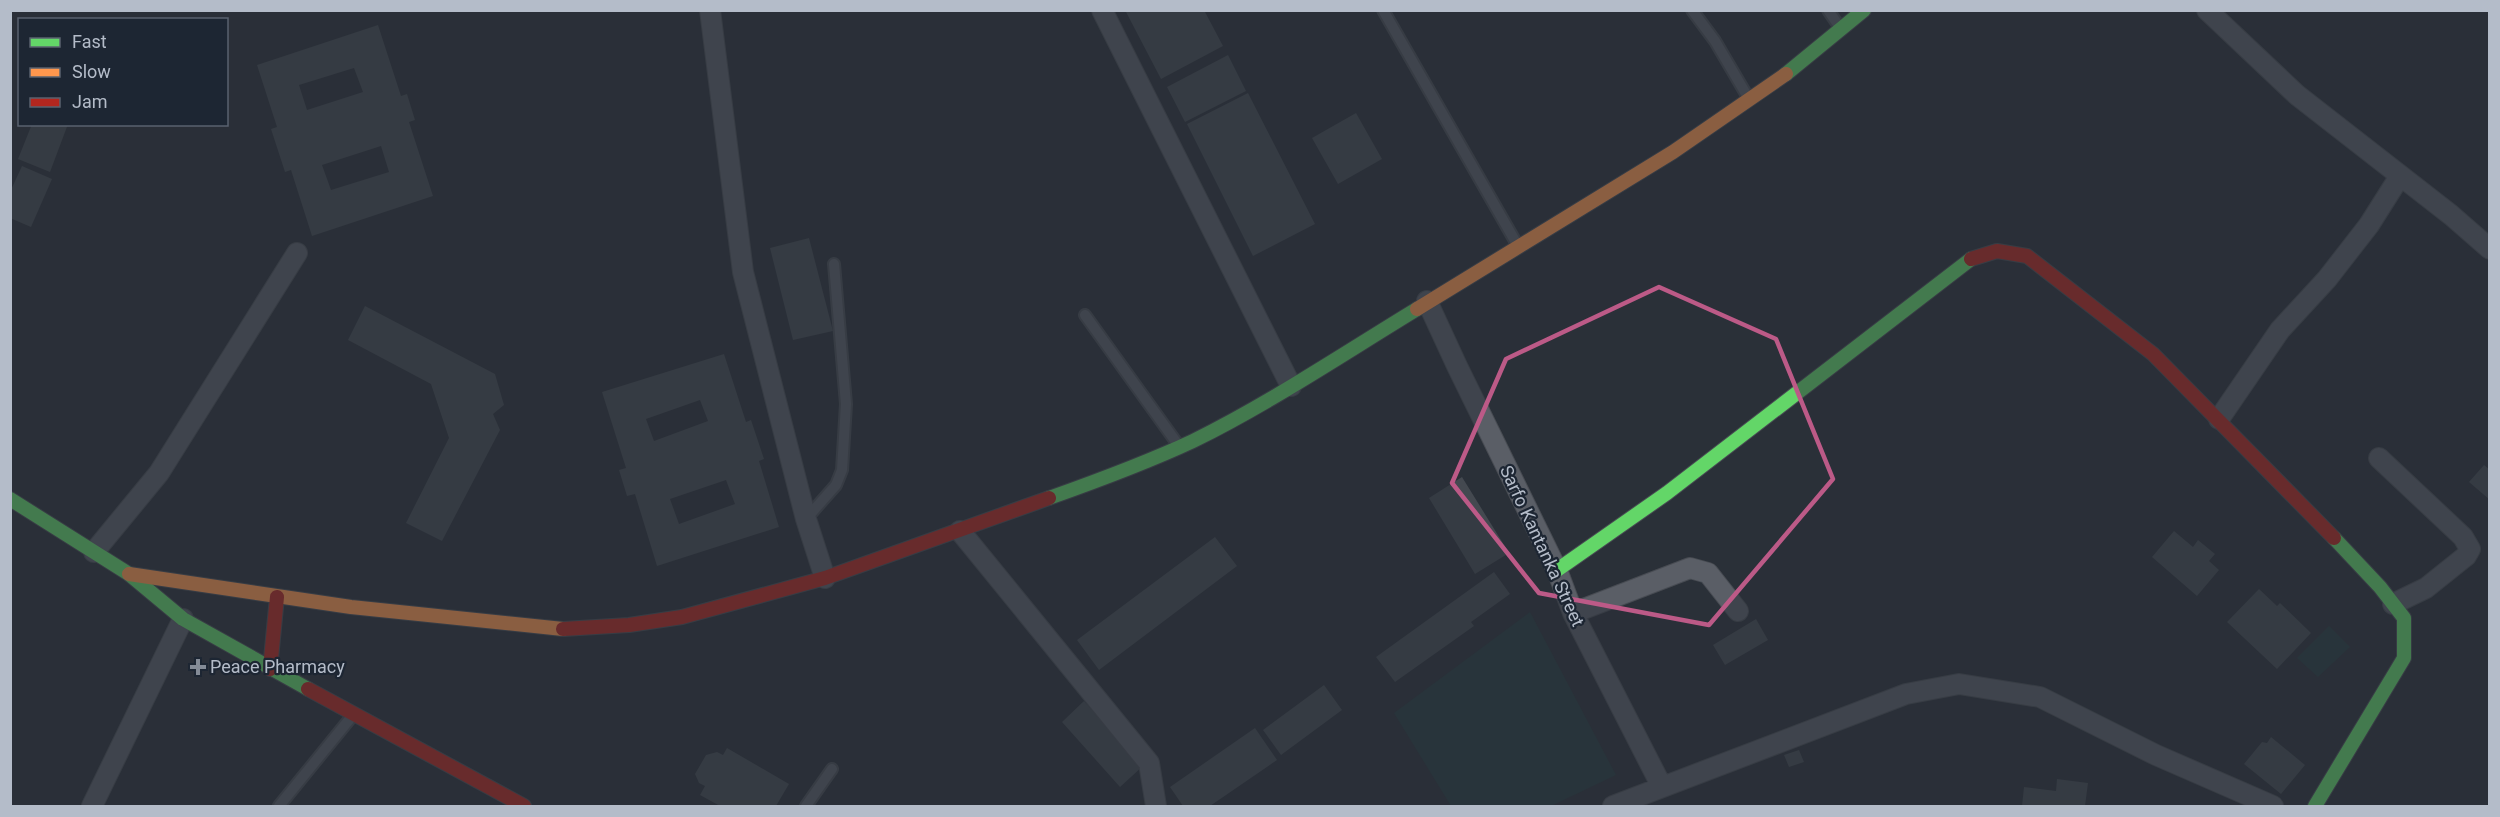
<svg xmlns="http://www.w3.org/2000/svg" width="2500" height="817" viewBox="0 0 2500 817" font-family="Roboto,sans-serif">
	<rect width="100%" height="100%" fill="#2a3038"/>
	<!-- green -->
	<path fill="#273a3e" d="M1530,612L1616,775L1551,806H1451L1394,713Z
		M2329,626L2350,647L2318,677L2297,658Z"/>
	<!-- building -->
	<path fill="#444950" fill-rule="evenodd" d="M1125,10H1204L1223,46L1161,79Z
		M378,25L401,96L407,94L415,120L409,122L433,196L312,236L291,170L285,172L271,129L277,127L257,65ZM354,68L363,92L307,110L299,85ZM381,146L389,172L331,190L322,165Z
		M1228,55L1246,91L1185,122L1167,87Z
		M1248,93L1315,224L1253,256L1187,124Z
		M1356,113L1382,159L1338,184L1312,138Z
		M32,124H68L50,172L18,159Z
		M22,166L52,179L31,227L10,218V192Z
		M809,238L833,331L793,340L770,248Z
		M365,306L495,374L504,405L493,414L500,430L442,541L406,523L449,438L431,384L348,340Z
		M724,354L746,422L751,420L764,459L759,461L779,527L657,566L635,494L627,496L619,470L626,468L602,392ZM700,400L708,421L654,441L646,419ZM726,480L735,504L679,524L670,499Z
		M2484,465L2490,470V500L2469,482Z
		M1462,477L1509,553L1475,574L1429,498Z
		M2174,531L2193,547L2198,540L2215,554L2209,561L2219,570L2197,596L2152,557Z
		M1215,537L1237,566L1099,670L1077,640Z
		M1494,572L1510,594L1471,622L1474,626L1395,682L1376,657Z
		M2259,589L2277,606L2280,603L2311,633L2277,669L2227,622Z
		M1756,619L1768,640L1725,665L1713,645Z
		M1324,685L1342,710L1281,755L1263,730Z
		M1084,701L1143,766L1120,787L1062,722Z
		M1255,728L1277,760L1210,806H1183L1170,787Z
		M2271,737L2305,765L2281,794L2244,764L2262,742L2267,743Z
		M727,748L789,784L776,806H720L700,795L705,786L699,783L695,774L706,755L717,752L723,755Z
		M1799,750L1804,762L1789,767L1784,755Z
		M2057,779L2088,783L2085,806H2022L2024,787L2056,791Z"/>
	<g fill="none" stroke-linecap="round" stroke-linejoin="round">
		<!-- lane casing -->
		<g stroke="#484c53" stroke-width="14">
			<path id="lane" d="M1383,10L1518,246
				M1692,10L1715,41L1749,99
				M1828,10L1841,29
				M1085,315L1179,446
				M806,519L836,485L842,470L846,404L834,264
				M279,806L353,715
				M806,806L832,769"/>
		</g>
		<!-- street casing -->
		<g stroke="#484c53" stroke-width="22">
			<path id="street" d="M710,10L743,272L806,519L825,578
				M1102,10L1291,386
				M2207,10L2297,95L2451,215L2490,249
				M1427,301L1457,366L1557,570L1573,613L1662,787
				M2219,419L2280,330L2327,279L2369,225L2400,176
				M2379,458L2463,537L2470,549L2466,556L2426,588L2393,604
				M960,531L1149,763L1156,806
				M94,552L159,473L297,253
				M1573,613L1690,568L1708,573L1738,611
				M92,806L183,619
				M1613,806L1906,694L1959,684L2040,697L2156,755L2273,806"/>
		</g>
		<!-- fast casing -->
		<g stroke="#484c53" stroke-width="16">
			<path id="fast" d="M1786,74L1864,10
				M1049,498C1097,481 1146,463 1193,441C1270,403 1343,354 1417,309
				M10,499L129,574L183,619L308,689
				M1557,570L1667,493L1971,259
				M2315,806L2404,658V618L2380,587L2334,538"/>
		</g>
		<!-- slow casing -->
		<g stroke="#484c53" stroke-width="16">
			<path id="slow" d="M1417,309L1673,152L1786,74
				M129,574L351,607L563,629"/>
		</g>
		<!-- jam casing -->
		<g stroke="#484c53" stroke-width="16">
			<path id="jam" d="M1971,259L1997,251L2027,256L2153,354L2334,538
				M563,629L629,625L682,617L825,578L1049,498
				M270,669L277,597
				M308,689L524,806"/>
		</g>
		<!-- lane -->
		<use href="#lane" stroke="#5a5e66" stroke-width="10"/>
		<!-- street -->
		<use href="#street" stroke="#5a5e66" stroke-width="20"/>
		<!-- fast -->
		<use href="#fast" stroke="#63d668" stroke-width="14"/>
		<!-- slow -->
		<use href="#slow" stroke="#ff974d" stroke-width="14"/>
		<!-- jam -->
		<use href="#jam" stroke="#b3261e" stroke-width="14"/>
	</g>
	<!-- marked area -->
	<path d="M0 0H2500V817H0ZM1659,287L1776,339L1833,479L1709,625L1539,593L1452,483L1506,359Z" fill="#2a3038" fill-opacity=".55" fill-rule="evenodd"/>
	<path fill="none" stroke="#bc5a87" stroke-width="4.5" stroke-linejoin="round" d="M1659,287L1776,339L1833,479L1709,625L1539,593L1452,483L1506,359Z"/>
	<!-- markers -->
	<path fill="#848b96" stroke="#1d2633" stroke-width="2" d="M195 658h6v6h6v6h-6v6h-6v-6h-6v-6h6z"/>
	<g text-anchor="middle" stroke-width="4.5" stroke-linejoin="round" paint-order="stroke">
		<!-- street labels -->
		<g font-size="18" fill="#b4bcc9" stroke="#1d2633">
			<text transform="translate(1542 546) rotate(65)" y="6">Sarfo Kantanka Street</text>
		</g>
		<!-- poi labels -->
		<g font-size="18" fill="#b4bcc9" stroke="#1d2633" text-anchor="start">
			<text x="210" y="673">Peace Pharmacy</text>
		</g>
	</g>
	<!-- border -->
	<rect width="2500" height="817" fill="none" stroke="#b4bcc9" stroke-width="24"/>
	<!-- legend -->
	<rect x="18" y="18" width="210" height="108" fill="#1d2633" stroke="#59626f" stroke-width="1.5"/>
	<rect x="30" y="38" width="30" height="9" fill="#63d668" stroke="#59626f" stroke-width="1.5"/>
	<text x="72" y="48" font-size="18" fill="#b4bcc9">Fast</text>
	<rect x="30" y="68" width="30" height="9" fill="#ff974d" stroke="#59626f" stroke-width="1.5"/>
	<text x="72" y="78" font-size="18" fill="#b4bcc9">Slow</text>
	<rect x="30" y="98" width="30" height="9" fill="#b3261e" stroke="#59626f" stroke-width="1.5"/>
	<text x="72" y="108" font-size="18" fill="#b4bcc9">Jam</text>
</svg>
